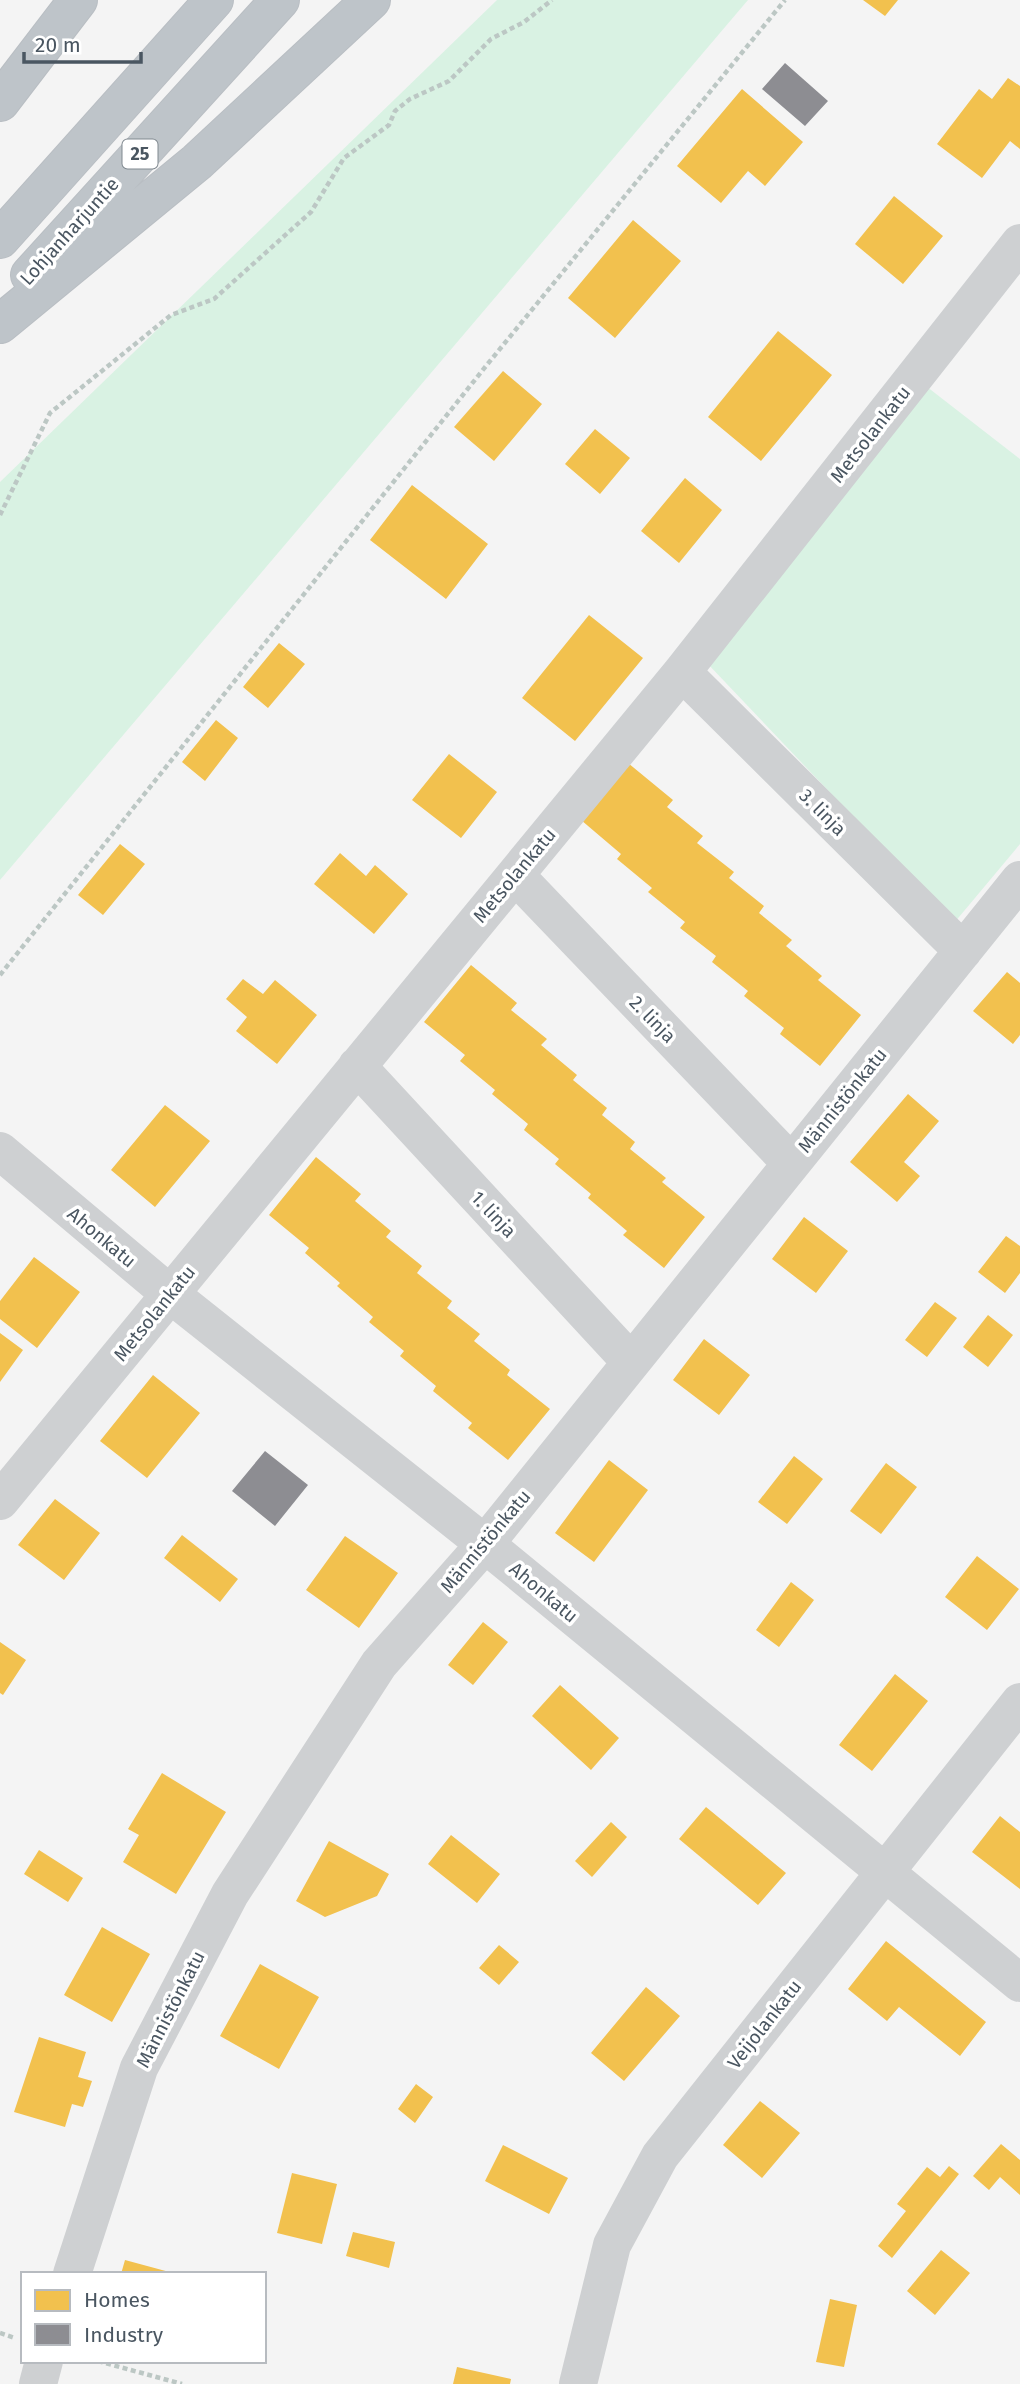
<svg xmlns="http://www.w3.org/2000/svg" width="1020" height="2384" viewBox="0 0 1020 2384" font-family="'Fira Sans',sans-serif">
	<rect width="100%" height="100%" fill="#f4f4f4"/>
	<!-- green -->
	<path fill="#d9f2e3" d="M497,0H748L0,880V482Z
		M922,383L1020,459V844L954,923L706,662Z"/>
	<!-- homes -->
	<path fill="#f2c14e" d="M863,0H898L885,16Z
		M1008,78L1020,86V149L1010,141L982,178L937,144L979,89L992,99Z
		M742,89L803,142L765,186L748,171L721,203L677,166Z
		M894,196L943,236L903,284L855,244Z
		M633,220L681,261L615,338L568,298Z
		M778,331L832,375L761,461L708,417Z
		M503,371L542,404L494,461L454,427Z
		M595,429L630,458L600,494L565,464Z
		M685,478L722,510L679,563L641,531Z
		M412,485L488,544L446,599L370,540Z
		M589,615L643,658L575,741L522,698Z
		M279,643L305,664L268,708L243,687Z
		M216,720L238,738L205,781L182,762Z
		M449,754L497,792L461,838L412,800Z
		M628,763L673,800L667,807L703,836L697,843L734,872L729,878L764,906L759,913L792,940L786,946L822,976L818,980L861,1015L820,1066L780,1034L784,1028L744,996L748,991L712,962L716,956L680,928L685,922L648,892L652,888L617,859L621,854L581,820Z
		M120,844L145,864L103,915L78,895Z
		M340,853L366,876L375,865L408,894L374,934L314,884Z
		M471,965L517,1003L511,1010L547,1039L541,1045L577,1075L573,1080L607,1108L602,1115L635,1142L630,1149L666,1178L662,1182L705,1217L664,1268L623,1235L627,1231L588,1198L591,1194L555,1164L559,1159L524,1130L528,1124L492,1094L495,1090L460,1061L465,1055L424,1022Z
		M1007,972L1020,983V1035L1013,1044L973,1011Z
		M243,979L263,994L275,980L317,1015L277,1064L236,1031L247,1017L226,999Z
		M908,1094L939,1121L904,1162L920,1176L897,1202L850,1162Z
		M165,1105L210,1141L155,1207L111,1170Z
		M316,1157L361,1194L355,1201L391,1231L386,1237L422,1266L417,1273L452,1301L447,1308L480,1334L474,1341L510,1370L507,1375L550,1409L508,1460L468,1428L472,1423L433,1391L436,1386L400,1356L404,1351L369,1322L373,1317L337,1286L340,1283L305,1253L309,1248L269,1215Z
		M804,1217L848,1251L816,1293L772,1259Z
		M1006,1236L1020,1246V1273L1005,1293L978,1272Z
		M34,1257L80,1292L37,1348L0,1319V1301Z
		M935,1302L957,1318L927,1357L905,1340Z
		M988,1315L1013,1335L988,1367L963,1347Z
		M0,1333L23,1350L0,1382Z
		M704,1339L750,1375L719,1415L673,1380Z
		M153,1375L200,1413L147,1478L100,1441Z
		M794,1456L823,1479L787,1524L758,1502Z
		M609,1460L648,1490L594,1562L555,1533Z
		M886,1463L917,1487L881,1534L850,1511Z
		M55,1499L100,1533L64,1580L18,1545Z
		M182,1535L238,1579L220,1602L164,1558Z
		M345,1536L398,1573L359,1628L306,1590Z
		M977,1556L1019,1589L987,1630L945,1597Z
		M791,1582L814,1600L779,1647L756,1630Z
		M483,1622L508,1642L473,1685L448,1665Z
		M0,1642L26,1660L3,1695L0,1693Z
		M895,1674L928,1701L872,1771L839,1745Z
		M560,1685L619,1738L591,1770L532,1716Z
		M162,1773L226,1812L176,1894L123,1862L139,1835L128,1829Z
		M706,1807L786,1873L758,1905L679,1839Z
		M1000,1816L1020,1832V1889L972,1852Z
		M611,1822L627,1837L592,1877L575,1861Z
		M451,1835L500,1874L477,1903L428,1864Z
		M329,1841L389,1874L377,1896L325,1917L296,1901Z
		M39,1850L83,1878L68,1902L24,1874Z
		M102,1927L150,1954L112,2022L64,1995Z
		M886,1941L986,2022L960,2056L899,2007L887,2021L848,1989Z
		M499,1945L519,1962L499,1985L479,1968Z
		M260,1964L319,1997L279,2069L220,2036Z
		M646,1987L680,2016L624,2081L591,2053Z
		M39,2037L86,2052L78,2077L92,2081L83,2107L72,2104L65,2127L14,2112Z
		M416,2084L433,2097L415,2123L398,2109Z
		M760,2101L800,2133L762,2178L723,2145Z
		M1001,2144L1020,2160V2195L1000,2177L989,2190L973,2176Z
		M503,2145L568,2178L549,2214L485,2181Z
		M949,2166L959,2174L892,2258L878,2246L906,2211L897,2204L927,2167L940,2177Z
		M292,2173L337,2184L322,2244L277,2233Z
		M353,2232L395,2242L389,2268L346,2256Z
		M941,2250L970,2273L935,2315L907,2291Z
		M125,2260L173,2273V2274H121Z
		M830,2299L857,2305L844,2367L816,2362Z
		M457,2367L511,2379L510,2384H453Z"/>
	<!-- industry -->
	<path fill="#8d8d92" d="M785,63L828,101L805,126L762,89Z
		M265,1451L308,1485L275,1526L232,1491Z"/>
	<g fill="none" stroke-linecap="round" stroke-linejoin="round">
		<!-- highway casing -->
		<g stroke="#b9bec3" stroke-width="40">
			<path id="highway" d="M0,102L78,0
				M0,239L214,0
				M30,275L280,0
				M0,324L197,162L371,0"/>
		</g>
		<!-- path -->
		<path stroke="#bcc7c4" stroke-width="4.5" stroke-dasharray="5 3.5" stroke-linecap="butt" d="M0,515L50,413L171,315L214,299L311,212L344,158L389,125L395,111L410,99L449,81L491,39L524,22L552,0
			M0,975L486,366L785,0
			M0,2333L15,2338
			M98,2361L182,2384"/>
		<!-- minor -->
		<path stroke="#ced0d2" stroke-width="38" d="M682,672L963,951
			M515,875L791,1163
			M357,1066L631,1362
			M0,1151L170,1294L485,1544L1020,1983
			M0,1501L682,672L1020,243
			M72,2274L139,2068L230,1894L379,1664L485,1544L1020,880
			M38,2384L44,2361
			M578,2384L612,2245L660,2156L1020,1702"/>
		<!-- highway -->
		<use href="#highway" stroke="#bec4c9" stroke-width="38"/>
	</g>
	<g text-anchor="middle" stroke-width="7" stroke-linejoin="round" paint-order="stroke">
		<!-- shield labels -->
		<rect fill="#fff" stroke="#808990" stroke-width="2" x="122.5" y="139.5" width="35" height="29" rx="5"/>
		<g font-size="18" font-weight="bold" fill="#4a5661">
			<text x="140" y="160">25</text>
		</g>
		<!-- street labels -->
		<g font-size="19" fill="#4a5661" stroke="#fff">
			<text transform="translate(69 231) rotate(-48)" y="7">Lohjanharjuntie</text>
			<text transform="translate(870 434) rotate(-52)" y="7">Metsolankatu</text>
			<text transform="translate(823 812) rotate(45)" y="7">3. linja</text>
			<text transform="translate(514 875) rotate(-50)" y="7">Metsolankatu</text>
			<text transform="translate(653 1019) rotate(46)" y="7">2. linja</text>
			<text transform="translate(842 1100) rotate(-51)" y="7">Männistönkatu</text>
			<text transform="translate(494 1214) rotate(47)" y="7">1. linja</text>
			<text transform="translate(102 1237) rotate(40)" y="7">Ahonkatu</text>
			<text transform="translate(154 1313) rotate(-51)" y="7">Metsolankatu</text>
			<text transform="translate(485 1541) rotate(-50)" y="7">Männistönkatu</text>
			<text transform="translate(544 1592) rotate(40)" y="7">Ahonkatu</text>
			<text transform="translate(170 2009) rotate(-63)" y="7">Männistönkatu</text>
			<text transform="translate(764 2024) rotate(-52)" y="7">Veijolankatu</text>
		</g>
	</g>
	<!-- legend -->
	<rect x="21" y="2272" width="245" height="91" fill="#ffffff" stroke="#b7bbc0" stroke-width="2"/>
	<rect x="35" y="2290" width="35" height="21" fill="#f2c14e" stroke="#b7bbc0" stroke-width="2"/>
	<text x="84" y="2307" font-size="21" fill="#4a5661">Homes</text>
	<rect x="35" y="2324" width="35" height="21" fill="#8d8d92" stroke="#b7bbc0" stroke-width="2"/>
	<text x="84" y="2342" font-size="21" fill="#4a5661">Industry</text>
	<!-- scale -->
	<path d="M24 52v10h117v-10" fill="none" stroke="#4a5661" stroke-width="3.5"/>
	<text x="35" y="52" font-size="21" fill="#4a5661" stroke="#ffffff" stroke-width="5" paint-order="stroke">20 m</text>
</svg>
